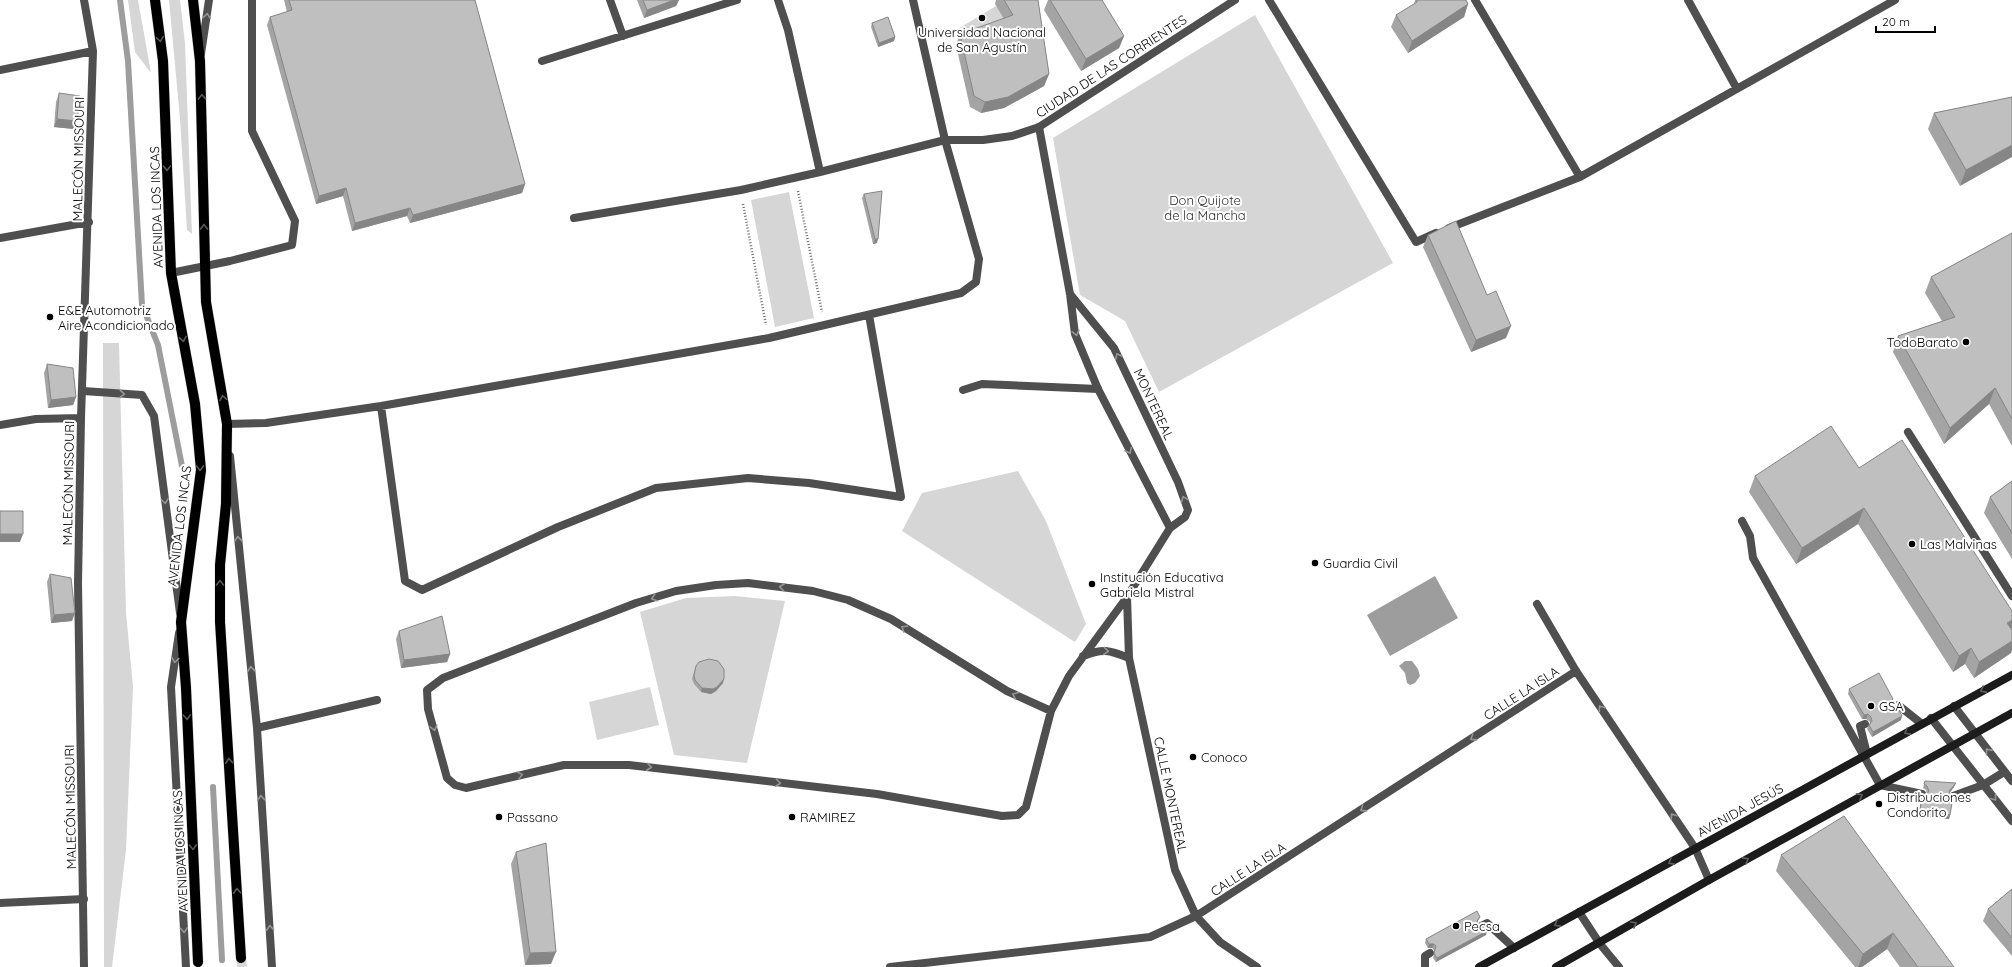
<svg xmlns="http://www.w3.org/2000/svg" width="2012" height="967" viewBox="0 0 2012 967" font-family="Quicksand,sans-serif">
	<rect width="100%" height="100%" fill="#fff"/>
	<!-- green -->
	<path fill="#d6d6d6" d="M128,0H138L151,73L135,52Z
		M169,0H180L185,43L192,234L187,230L180,119Z
		M1006,0H1039L987,31L956,30Z
		M1255,15L1393,263L1159,392L1125,321L1080,295L1053,138Z
		M789,192L814,318L775,327L751,200Z
		M103,343H119L126,613L133,687L126,850L112,967H104Z
		M1018,471L1046,521L1086,624L1075,642L902,531L922,493Z
		M735,596L785,601L747,763L674,755L640,612L686,598Z
		M650,687L659,725L597,740L589,702Z"/>
	<!-- water -->
	<path fill="#9d9d9d" d="M1435,576L1458,618L1390,656L1367,615Z
		M1405,661H1412L1418,669L1420,676L1415,683L1410,685L1407,683L1405,673L1399,666Z"/>
	<g fill="none" stroke-linecap="round" stroke-linejoin="round">
		<!-- stream -->
		<path stroke="#9d9d9d" stroke-width="6" d="M120,0L128,61L142,305L158,345L182,466
			M213,787L222,960"/>
		<!-- primary-tunnel -->
		<path stroke="#d9d9d9" stroke-width="10" stroke-dasharray="10 5" stroke-linecap="butt" d="M241,958L242,967"/>
		<!-- primary casing -->
		<g stroke="#dbdbdb" stroke-width="11">
			<path id="primary" d="M155,0L163,61L171,273L195,404L201,470L181,622L186,688L198,962
				M193,0L200,61L206,302L227,424L226,504L220,565V622L241,958"/>
		</g>
		<!-- path -->
		<path stroke="#717171" stroke-width="2.5" stroke-dasharray="1 2" stroke-linecap="butt" d="M798,191L822,312
			M743,204L766,325"/>
		<!-- service -->
		<path stroke="#4f4f4f" stroke-width="8" d="M171,273L230,261L292,245L295,221L252,131V0
			M963,390L982,384L1098,389
			M1908,432L2012,596
			M1742,521L1750,536L1753,558L1880,785L1922,794
			M1537,604L1576,671
			M1894,708L1898,705L1922,724
			M1865,724L1860,726L1867,754
			M1953,796L1983,785L2004,772
			M1481,926L1487,923L1514,948
			M1425,967V956L1430,953"/>
		<!-- minor -->
		<path stroke="#4f4f4f" stroke-width="8" d="M610,0L623,36
			M778,0L788,30L820,172
			M1269,0L1416,242L1436,233
			M1475,0L1580,177
			M1688,0L1737,89
			M542,61L737,0
			M0,70L93,51
			M1039,127L1070,294L1075,334L1098,389L1170,528
			M1449,228L1580,177L1895,0
			M0,238L89,222
			M83,391L142,395L154,416L180,613
			M381,406L405,581L422,590L558,527L656,488L748,478L809,483L901,497L869,315
			M0,425L36,419L81,418
			M228,430L227,424L266,423L381,406L769,338L961,293L976,282L979,259L945,140L820,172L741,190L574,218
			M230,456L257,728L272,967
			M1127,597L1129,658L1175,870L1196,916L1220,942L1257,967
			M179,633L171,687L186,967
			M1083,656C1103,648 1109,650 1129,658
			M1051,711L1007,691L891,619L848,600L813,591L748,583L716,585L676,591L636,603L443,678L427,690L428,709L447,778L455,785L466,788L564,765H629L877,794L1002,816L1018,815L1026,807L1051,711L1069,676L1127,597L1170,528L1185,517L1188,510L1178,482L1114,348L1070,294
			M257,728L377,700
			M0,903L84,899
			M1579,912L1600,944L1619,967
			M84,967L78,583L81,418L93,51L84,0
			M890,967L1150,937L1196,916L1576,671L1695,848L1709,880"/>
		<!-- tertiary -->
		<path stroke="#4f4f4f" stroke-width="8" d="M913,0L945,140H983L1012,136L1039,127L1235,0
			M201,54L209,0
			M1954,706L2012,781
			M1931,718L2012,821"/>
		<!-- secondary -->
		<path stroke="#1c1c1c" stroke-width="8" d="M1479,967L2012,675
			M1556,967L1709,880L2012,713"/>
		<!-- primary -->
		<use href="#primary" stroke="#000" stroke-width="10"/>
	</g>
	<!-- wall -->
	<path fill="#a4a4a4" d="M284,0H475L525,184L522,193L410,223L407,216L352,231L343,196L316,204L267,25L270,17L287,12Z
		M637,0H679L676,6L644,18Z
		M996,0H1038L1049,74L1044,86L1004,108L981,113L970,107L956,45L960,34L1004,19L995,4Z
		M1048,0H1102L1124,36L1119,48L1081,71L1044,10Z
		M1415,0H1466L1468,4L1464,17L1408,53L1391,27L1396,15L1414,4Z
		M872,23L895,37L894,41L878,47L871,27Z
		M59,93L77,121L74,129L54,127L56,102Z
		M2012,97L1960,186L1928,129L1934,113Z
		M864,194L877,243L873,244L862,198Z
		M2012,233V446L1989,404L1944,444L1893,352L1898,336L1942,321L1925,293L1931,277Z
		M1428,235L1487,295L1506,338L1471,352L1423,247Z
		M47,364L76,397L73,405L48,408L44,373Z
		M1859,468L2011,629L2012,630V650L2011,653L1974,678L1965,664L1953,672L1858,524L1796,564L1749,492L1755,476Z
		M2012,481V559L1984,513L1990,497Z
		M50,574L72,621L51,623L47,582Z
		M399,631L450,654L447,662L401,668L396,639Z
		M696,666L723,683L716,691L711,694L701,692L694,684L692,679Z
		M1849,689L1891,703V707L1901,720L1872,737L1867,729L1870,723V722L1866,719H1862L1848,694Z
		M1925,781L1954,787L1949,793L1950,815L1949,819L1918,816L1921,799L1922,795L1927,794L1926,790L1923,788Z
		M516,852L551,964L525,965L511,864Z
		M1781,855L1954,967H1900L1887,949L1862,967H1855L1776,871Z
		M2012,889V956L1983,921L1988,909Z
		M1480,917L1477,923L1478,925L1487,931L1486,935L1436,962L1433,958L1435,951L1432,948H1428L1425,943L1426,939Z"/>
	<!-- shaded-wall -->
	<path fill="#868686" d="M674,0H679L676,6L644,18L647,10Z
		M1468,4L1464,17L1408,53L1412,41Z
		M1124,36L1119,48L1081,71L1086,59Z
		M895,37L894,41L878,47L879,43Z
		M1049,74L1044,86L1004,108L981,113L985,102Z
		M57,119L77,121L74,129L54,127Z
		M2012,145V157L1960,186L1966,170Z
		M525,184L522,193L410,223L413,215Z
		M346,188L343,196L316,204L319,196Z
		M410,208L407,216L352,231L355,223Z
		M875,239H878L877,243L873,244Z
		M1511,326L1506,338L1471,352L1476,340Z
		M1995,388L1989,404L1944,444L1950,428Z
		M76,397L73,405L48,408L51,400Z
		M1864,508L1858,524L1796,564L1802,548Z
		M0,534H23L20,542H0Z
		M75,613L72,621L51,623L54,615Z
		M2012,620V628L2010,633L2007,623Z
		M2012,641V650L2011,653L1974,678L1979,662Z
		M1971,648L1965,664L1953,672L1959,656Z
		M450,654L447,662L401,668L404,660Z
		M724,679L723,683L716,691L711,694L701,692L702,688Z
		M1868,714L1866,719H1862L1864,715Z
		M1902,716L1901,720L1872,737L1873,732Z
		M1956,783L1954,787L1948,795L1949,791Z
		M1920,811L1950,815L1949,819L1918,816Z
		M1487,931L1486,935L1436,962L1437,958Z
		M1893,933L1887,949L1862,967H1858L1863,954Z
		M1429,944H1434L1432,948H1428Z
		M556,952L551,964L525,965L530,953Z"/>
	<!-- building -->
	<path fill="#bfbfbf" stroke="#868686" d="M289,0H475L525,184L413,215L410,208L355,223L346,188L319,196L270,17L292,10Z
		M643,0H674L647,10Z
		M1004,0H1038L1049,74L1008,97L985,102L974,96L960,34L1013,15Z
		M1050,0H1102L1124,36L1086,59Z
		M1417,0H1466L1468,4L1412,41L1396,15L1417,2Z
		M888,17L895,37L879,43L872,23Z
		M59,93L80,96L77,121L57,119Z
		M2012,97V145L1966,170L1934,113Z
		M882,191L878,239H875L864,194Z
		M1456,221L1487,295L1496,291L1511,326L1476,340L1428,235Z
		M2012,233V419L1995,388L1950,428L1898,336L1955,317L1931,277Z
		M47,364L73,368L76,397L51,400Z
		M1831,426L1859,468L1902,440L2012,611V620L2007,623L2012,630V641L1979,662L1971,648L1959,656L1864,508L1802,548L1755,476Z
		M2012,481V533L1990,497Z
		M0,511H23V534H0Z
		M50,574L71,578L75,613L54,615Z
		M442,616L450,654L404,660L399,631Z
		M709,659L718,661L724,669V679L717,687L713,689L702,688L695,680L694,675L696,666L699,662Z
		M1879,673L1893,699L1890,702L1891,707L1894,709L1898,708L1902,716L1873,732L1869,725L1872,721L1871,717L1868,714L1864,715L1849,689Z
		M1925,781L1956,783L1949,791L1950,794L1953,797L1950,815L1920,811L1922,795L1927,794L1929,791L1927,786L1924,784Z
		M1844,816L1954,967H1918L1893,933L1863,954L1781,855Z
		M546,843L556,952L530,953L516,852Z
		M2012,889V938L1988,909Z
		M1477,911L1480,917L1477,921L1478,925L1482,927H1485L1487,931L1437,958L1434,953L1436,946L1434,944H1429L1426,939Z"/>
	<!-- one-way arrows -->
	<defs><path id="oneway-chevron" d="M-2-3.5L2.5 0L-2 3.5" fill="none" stroke-width="1.6" stroke-linecap="round" stroke-linejoin="round"/></defs>
	<g stroke="#959595">
		<use href="#oneway-chevron" transform="translate(207 16) rotate(-82)"/>
		<use href="#oneway-chevron" transform="translate(1076 333) rotate(76)"/>
		<use href="#oneway-chevron" transform="translate(1118 356) rotate(-115)"/>
		<use href="#oneway-chevron" transform="translate(122 394) rotate(4)"/>
		<use href="#oneway-chevron" transform="translate(1129 451) rotate(63)"/>
		<use href="#oneway-chevron" transform="translate(1184 499) rotate(-111)"/>
		<use href="#oneway-chevron" transform="translate(165 501) rotate(82)"/>
		<use href="#oneway-chevron" transform="translate(238 539) rotate(-96)"/>
		<use href="#oneway-chevron" transform="translate(782 587) rotate(-173)"/>
		<use href="#oneway-chevron" transform="translate(654 598) rotate(163)"/>
		<use href="#oneway-chevron" transform="translate(904 628) rotate(-148)"/>
		<use href="#oneway-chevron" transform="translate(1106 651) rotate(5)"/>
		<use href="#oneway-chevron" transform="translate(175 660) rotate(99)"/>
		<use href="#oneway-chevron" transform="translate(251 669) rotate(-96)"/>
		<use href="#oneway-chevron" transform="translate(1015 695) rotate(-156)"/>
		<use href="#oneway-chevron" transform="translate(1601 708) rotate(-124)"/>
		<use href="#oneway-chevron" transform="translate(434 728) rotate(75)"/>
		<use href="#oneway-chevron" transform="translate(1473 738) rotate(147)"/>
		<use href="#oneway-chevron" transform="translate(1988 751) rotate(-129)"/>
		<use href="#oneway-chevron" transform="translate(649 767) rotate(7)"/>
		<use href="#oneway-chevron" transform="translate(520 775) rotate(-14)"/>
		<use href="#oneway-chevron" transform="translate(778 783) rotate(7)"/>
		<use href="#oneway-chevron" transform="translate(261 798) rotate(-94)"/>
		<use href="#oneway-chevron" transform="translate(1994 798) rotate(52)"/>
		<use href="#oneway-chevron" transform="translate(1363 809) rotate(147)"/>
		<use href="#oneway-chevron" transform="translate(1673 816) rotate(-124)"/>
		<use href="#oneway-chevron" transform="translate(270 928) rotate(-94)"/>
		<use href="#oneway-chevron" transform="translate(184 930) rotate(87)"/>
	</g>
	<g stroke="#595959">
		<use href="#oneway-chevron" transform="translate(160 39) rotate(82)"/>
		<use href="#oneway-chevron" transform="translate(202 97) rotate(-92)"/>
		<use href="#oneway-chevron" transform="translate(167 168) rotate(88)"/>
		<use href="#oneway-chevron" transform="translate(204 227) rotate(-91)"/>
		<use href="#oneway-chevron" transform="translate(183 339) rotate(79)"/>
		<use href="#oneway-chevron" transform="translate(223 398) rotate(-100)"/>
		<use href="#oneway-chevron" transform="translate(200 468) rotate(89)"/>
		<use href="#oneway-chevron" transform="translate(220 583) rotate(-90)"/>
		<use href="#oneway-chevron" transform="translate(187 717) rotate(87)"/>
		<use href="#oneway-chevron" transform="translate(229 761) rotate(-94)"/>
		<use href="#oneway-chevron" transform="translate(193 847) rotate(87)"/>
		<use href="#oneway-chevron" transform="translate(237 891) rotate(-94)"/>
	</g>
	<g stroke="#606060">
		<use href="#oneway-chevron" transform="translate(1983 690) rotate(152)"/>
		<use href="#oneway-chevron" transform="translate(1907 732) rotate(151)"/>
		<use href="#oneway-chevron" transform="translate(1860 796) rotate(-29)"/>
		<use href="#oneway-chevron" transform="translate(1746 860) rotate(-29)"/>
		<use href="#oneway-chevron" transform="translate(1671 862) rotate(151)"/>
		<use href="#oneway-chevron" transform="translate(1557 924) rotate(151)"/>
		<use href="#oneway-chevron" transform="translate(1634 924) rotate(-30)"/>
	</g>
	<!-- markers -->
	<g fill="#000" stroke="#fff" stroke-width="1.5">
		<circle cx="982" cy="18" r="4"/>
		<circle cx="50" cy="317" r="4"/>
		<circle cx="1966" cy="342" r="4"/>
		<circle cx="1912" cy="544" r="4"/>
		<circle cx="1315" cy="563" r="4"/>
		<circle cx="1092" cy="584" r="4"/>
		<circle cx="1871" cy="706" r="4"/>
		<circle cx="1193" cy="757" r="4"/>
		<circle cx="1879" cy="804" r="4"/>
		<circle cx="499" cy="817" r="4"/>
		<circle cx="792" cy="817" r="4"/>
		<circle cx="1456" cy="926" r="4"/>
	</g>
	<g text-anchor="middle" stroke-width="4" stroke-linejoin="round" paint-order="stroke">
		<!-- poi labels -->
		<g font-size="13" fill="#000" stroke="#fff" text-anchor="start">
			<text x="982" y="37" text-anchor="middle">Universidad Nacional<tspan x="982" dy="15">de San Agustín</tspan></text>
			<text x="58" y="315">E&amp;E Automotriz<tspan x="58" dy="15">Aire Acondicionado</tspan></text>
			<text x="1958" y="347" text-anchor="end">TodoBarato</text>
			<text x="1920" y="549">Las Malvinas</text>
			<text x="1323" y="568">Guardia Civil</text>
			<text x="1100" y="582">Institución Educativa<tspan x="1100" dy="15">Gabriela Mistral</tspan></text>
			<text x="1879" y="711">GSA</text>
			<text x="1201" y="762">Conoco</text>
			<text x="1887" y="802">Distribuciones<tspan x="1887" dy="15">Condorito</tspan></text>
			<text x="507" y="822">Passano</text>
			<text x="800" y="822">RAMIREZ</text>
			<text x="1464" y="931">Pecsa</text>
		</g>
		<!-- street labels -->
		<g font-size="13" fill="#000" stroke="#fff">
			<text transform="translate(1111 66) rotate(-33)" y="5">CIUDAD DE LAS CORRIENTES</text>
			<text transform="translate(78 159) rotate(-89)" y="5">MALECÓN MISSOURI</text>
			<text transform="translate(156 207) rotate(-92)" y="5">AVENIDA LOS INCAS</text>
			<text transform="translate(1154 404) rotate(65)" y="5">MONTEREAL</text>
			<text transform="translate(68 483) rotate(-89)" y="5">MALECÓN MISSOURI</text>
			<text transform="translate(179 526) rotate(-83)" y="5">AVENIDA LOS INCAS</text>
			<text transform="translate(1521 693) rotate(-33)" y="5">CALLE LA ISLA</text>
			<text transform="translate(1171 795) rotate(78)" y="5">CALLE MONTEREAL</text>
			<text transform="translate(70 807) rotate(-91)" y="5">MALECÓN MISSOURI</text>
			<text transform="translate(1740 810) rotate(-29)" y="5">AVENIDA JESÚS</text>
			<text transform="translate(180 851) rotate(-93)" y="5">AVENIDA LOS INCAS</text>
			<text transform="translate(1248 869) rotate(-33)" y="5">CALLE LA ISLA</text>
		</g>
		<!-- park labels -->
		<g font-size="13" fill="#2d2d2d" stroke="#fff">
			<text x="1205" y="205">Don Quijote<tspan x="1205" dy="15">de la Mancha</tspan></text>
		</g>
	</g>
	<!-- scale -->
	<path d="M1876 26v6h59v-6" fill="none" stroke="#000000" stroke-width="2"/>
	<text x="1882" y="26" font-size="12" fill="#000000" stroke="#ffffff" stroke-width="3" paint-order="stroke">20 m</text>
</svg>
